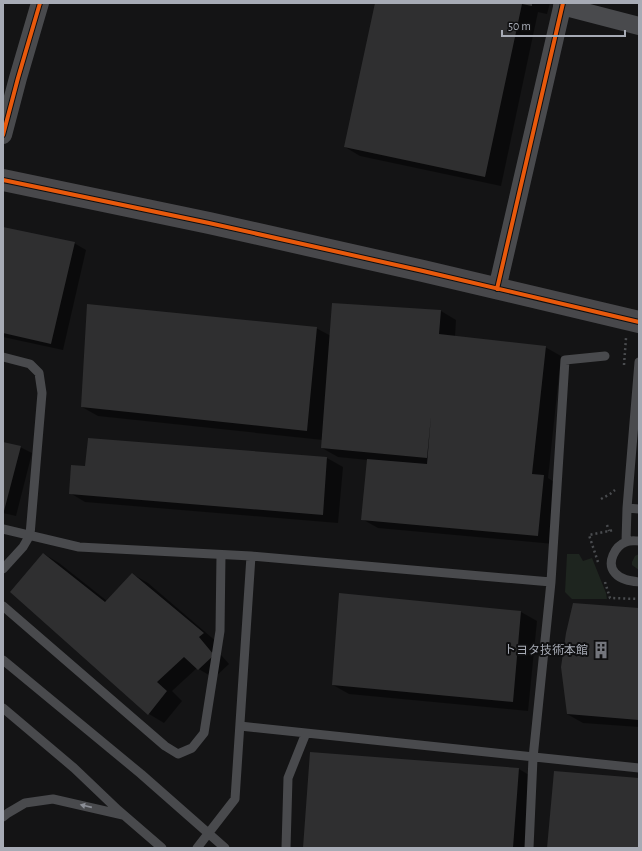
<svg xmlns="http://www.w3.org/2000/svg" width="642" height="851" viewBox="0 0 642 851" font-family="'Alegreya Sans','Noto Sans JP',sans-serif">
	<rect width="100%" height="100%" fill="#141415"/>
	<!-- green -->
	<path fill="#1e251f" d="M567,554H579L583,561L592,558L606,593L607,599H572L565,592Z
		M639,554V570L632,565V562L635,556Z"/>
	<!-- shadow -->
	<path fill="#0007" d="M376,3H550L547,14L538,12L501,186L360,156L345,147Z
		M3,228L74,243L86,250L63,350L3,337Z
		M441,311L456,320L455,337L545,347L561,356L548,478L559,485L554,544L378,528L362,519L368,460L338,457L322,448L323,440L98,416L82,407L316,328L331,336Z
		M88,439L327,458L343,467L338,523L85,502L70,493L86,467Z
		M3,443L20,447L32,453L16,516L3,513Z
		M44,554L59,563L107,601L132,574L148,583L218,643L214,647L229,664L214,678L197,668L172,691L182,701L164,723L149,714Z
		M340,594L521,612L537,621L528,711L349,694L333,685Z
		M639,609V727L583,723L567,714Z
		M519,769L534,778L529,848H304Z"/>
	<!-- building -->
	<path fill="#2f2f30" d="M375,3H532V6L522,4L485,177L344,147Z
		M3,227L75,242L51,344L3,333Z
		M332,303L441,310L439,334L546,346L532,474L544,475L538,536L361,520L367,459L427,464L431,416L427,458L321,448Z
		M87,304L317,327L307,431L81,407Z
		M88,438L327,457L323,515L69,494L71,465L85,466Z
		M3,442L21,446L4,511H3Z
		M43,553L105,602L132,573L204,633L199,637L214,655L198,670L184,657L157,682L167,691L148,715L10,592Z
		M339,593L521,611L513,702L332,685Z
		M573,603L639,608V720L567,714L561,667L566,633Z
		M310,752L519,768L513,848H303Z
		M554,771L639,778V848H547Z"/>
	<g fill="none" stroke-linecap="round" stroke-linejoin="round">
		<!-- path -->
		<path stroke="#4a4c4f" stroke-width="2.5" stroke-dasharray="2 3" stroke-linecap="butt" d="M624,365L626,338
			M601,499L610,494L615,490
			M607,525L609,531
			M598,562L589,535L614,530
			M605,582L610,598L639,599"/>
		<!-- lane -->
		<path stroke="#494a4d" stroke-width="9" d="M3,357L30,364L39,373L42,393L30,535L23,547L3,569
			M639,362L627,508L639,509
			M3,529L79,547L251,556L551,582
			M639,541C635,541 630,540 626,542C615,546 606,563 615,573C621,580 631,581 639,582
			M626,542L627,508
			M3,606L165,746L178,754L192,748L204,733L220,631L221,555
			M3,660L141,774L225,848
			M3,708L74,768L118,810L162,848
			M240,726L639,768
			M3,817L8,813L25,803L53,799L123,815
			M197,848L235,799L251,556
			M286,848L288,778L306,733
			M529,848L533,758L551,582L565,360L605,356"/>
		<!-- street -->
		<path stroke="#494a4d" stroke-width="18" d="M562,6L639,26
			M3,135L18,78L40,3
			M497,289L563,3"/>
		<!-- secondary -->
		<path stroke="#48484b" stroke-width="22" d="M3,180L209,223L423,271L639,322"/>
		<!-- cycleway casing -->
		<g stroke="#0f0f10" stroke-width="6">
			<path id="cycleway" d="M3,135L18,78L40,3
				M3,180L209,223L423,271L639,322
				M497,289L563,3"/>
		</g>
		<!-- cycleway -->
		<use href="#cycleway" stroke="#e8590c" stroke-width="4"/>
	</g>
	<!-- one-way arrows -->
	<defs><path id="oneway-solid" d="M-6-.8H1V-3.2L6.5 0L1 3.2V.8H-6Z"/></defs>
	<use fill="#8b8e96" href="#oneway-solid" transform="translate(86 806) rotate(-167)"/>
	<!-- icons -->
	<defs>
		<g id="building-bare" transform="scale(1.38)"><path d="M-4-6H4V6H1V3H-1V6H-4ZM-2.5-4.3h1.7v1.8h-1.7ZM.8-4.3h1.7v1.8H.8ZM-2.5-1h1.7V.8h-1.7ZM.8-1h1.7V.8H.8Z" fill="#74767d" stroke="#0f0f10" stroke-width="2.5" paint-order="stroke"/></g>
	</defs>
	<g fill-rule="evenodd">
		<use href="#building-bare" x="601" y="650"/>
	</g>
	<g text-anchor="middle" stroke-width="4" stroke-linejoin="round" paint-order="stroke">
		<!-- poi labels -->
		<g font-size="12" fill="#a7abb5" stroke="#0f0f10" text-anchor="end">
			<text x="588" y="654">トヨタ技術本館</text>
		</g>
	</g>
	<!-- border -->
	<rect width="642" height="851" fill="none" stroke="#a7abb5" stroke-width="8"/>
	<!-- scale -->
	<path d="M502 30v6h123v-6" fill="none" stroke="#a7abb5" stroke-width="2"/>
	<text x="508" y="30" font-size="12" fill="#a7abb5" stroke="#0f0f10" stroke-width="3" paint-order="stroke">50 m</text>
</svg>
